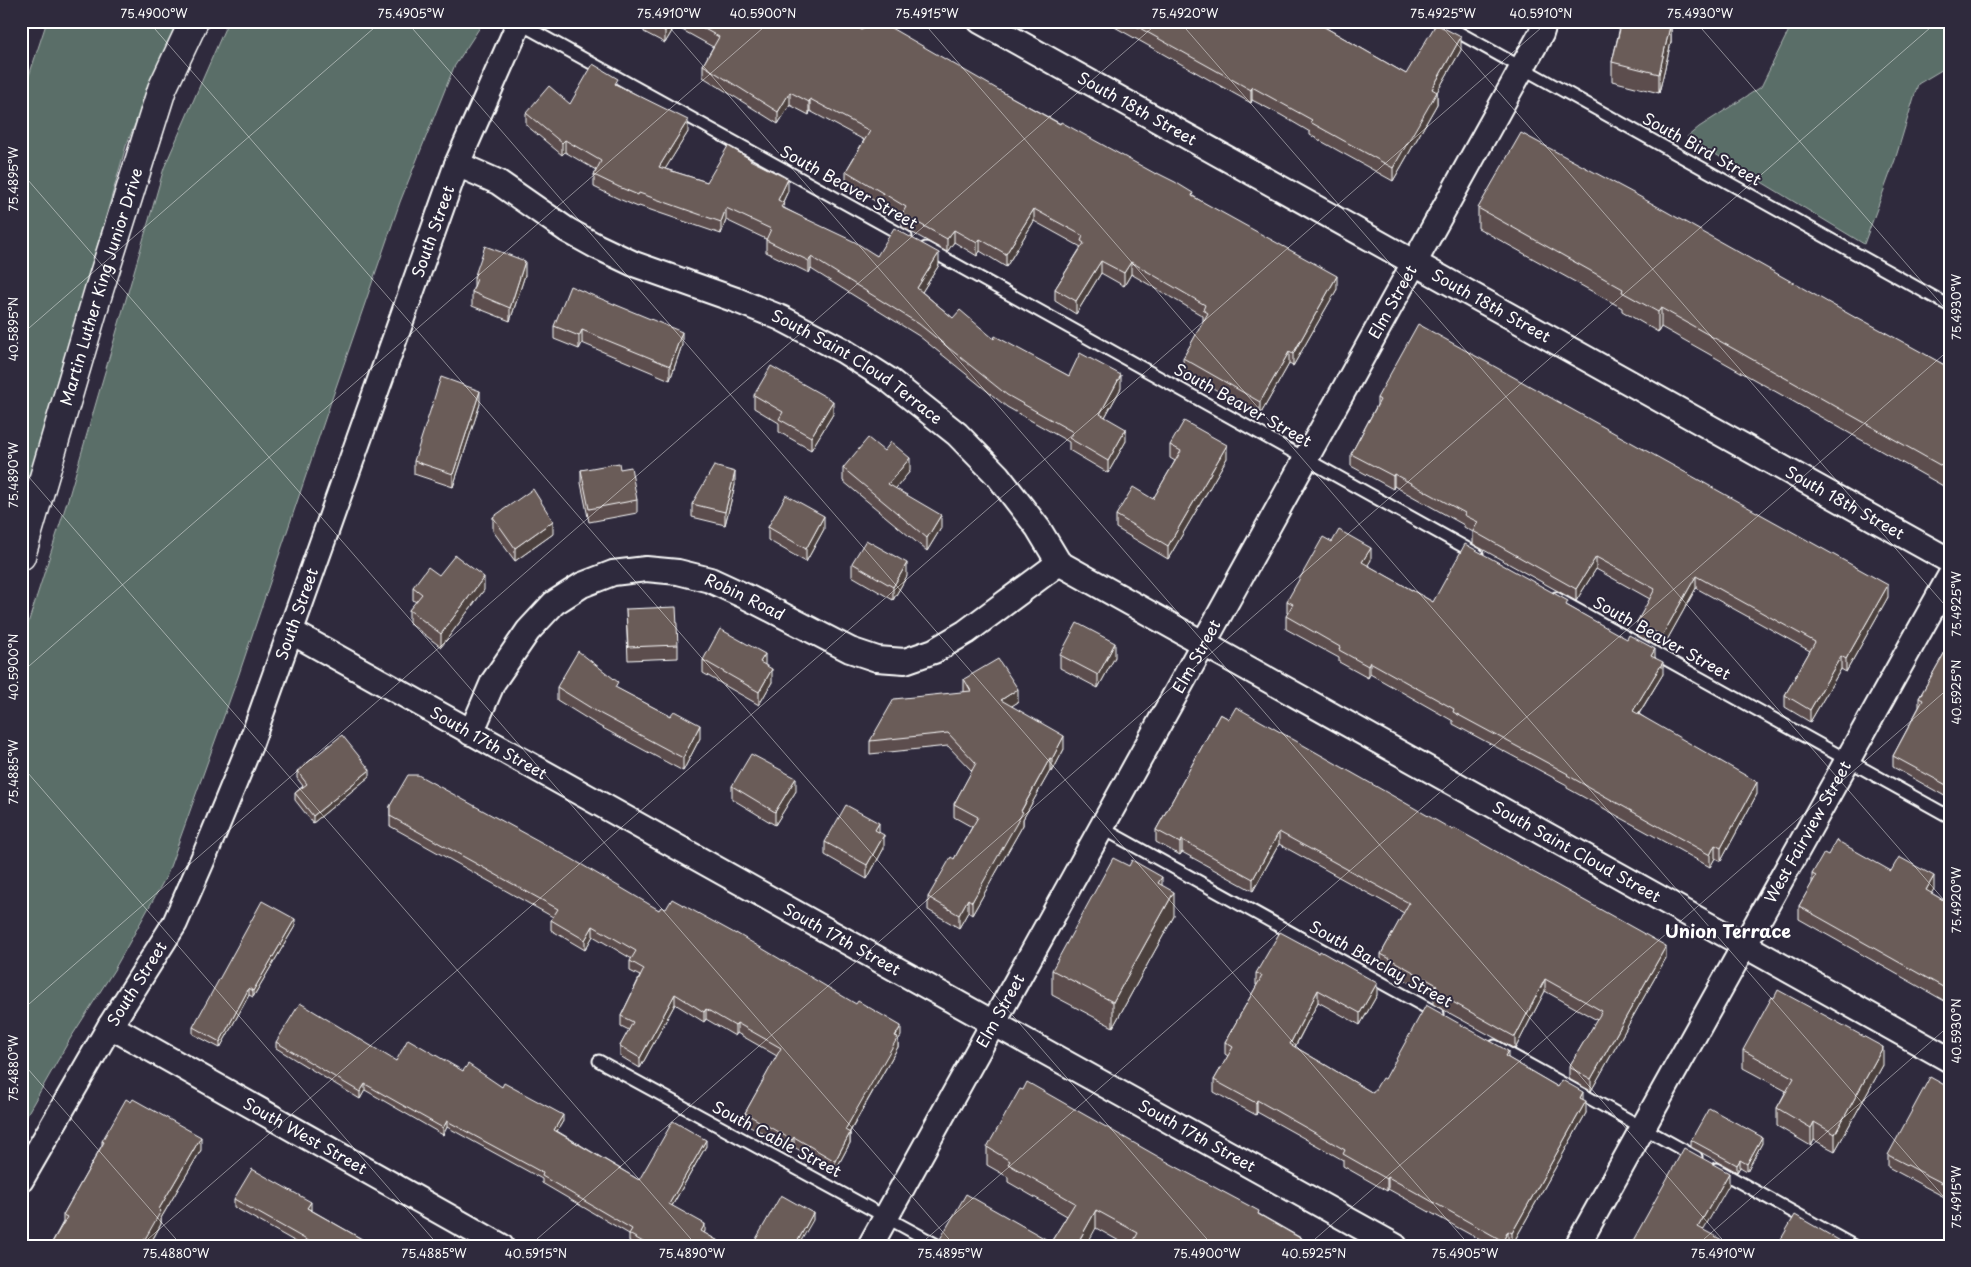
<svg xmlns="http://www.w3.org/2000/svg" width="1971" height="1267" viewBox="0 0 1971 1267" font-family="'Playpen Sans',sans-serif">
	<rect width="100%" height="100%" fill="#2f2a3d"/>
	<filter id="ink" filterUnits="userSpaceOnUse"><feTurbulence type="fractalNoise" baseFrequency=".02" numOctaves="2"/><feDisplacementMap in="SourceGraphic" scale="10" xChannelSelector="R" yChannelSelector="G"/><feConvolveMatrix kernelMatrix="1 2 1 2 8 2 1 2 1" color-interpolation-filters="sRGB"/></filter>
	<g filter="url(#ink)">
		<!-- green -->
		<path fill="#5a6e68" stroke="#acb6b4" d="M47,21H177L126,146L51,410L21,509V100Z
			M228,21H484L454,67L400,202L326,416L238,677L167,875L114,970L70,1039L21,1125V645L69,496L164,168Z
			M1785,21H1950V65L1918,84L1895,160L1864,244L1687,137L1699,127L1761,87L1790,28Z"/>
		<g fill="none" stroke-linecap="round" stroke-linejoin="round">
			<!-- service casing -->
			<g stroke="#fff" stroke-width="15">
				<path id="service" d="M1438,21L1950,306
					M519,23L906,237
					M926,248L1477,554
					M1556,598L1950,817
					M1102,828L1438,1014
					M1495,1046L1696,1157
					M599,1061L939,1246
					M1716,1169L1854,1246"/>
			</g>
			<!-- minor casing -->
			<g stroke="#fff" stroke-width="28">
				<g id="minor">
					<path id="s1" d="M980,21L1950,561"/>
					<path id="s2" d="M457,164L498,182L567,230L596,246L634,264L736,300L781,318L842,350L889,380L957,434L998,476L1038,528L1059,563L1950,1060"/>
					<path id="s3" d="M290,631C657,839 1027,1040 1395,1246"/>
					<path id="s4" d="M471,733L493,682L528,631L554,603L582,585L613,573L646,569L678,572L710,580L749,598L850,650L877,659L905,661L934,651L966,632L1059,563"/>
					<path id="s5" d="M110,1026L501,1246"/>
					<path id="s6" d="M21,1180L110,1026L175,923L206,852L250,745L457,164L520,21"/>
					<path id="s7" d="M870,1246L1522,68L1541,34L1545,21"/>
					<path id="s8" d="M1577,1246L1950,576"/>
				</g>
			</g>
			<!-- secondary casing -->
			<g stroke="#fff" stroke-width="31">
				<g id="secondary">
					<path id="s9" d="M21,556L99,290L162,89L194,21"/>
				</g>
			</g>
			<!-- service -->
			<use href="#service" stroke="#2f2a3d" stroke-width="11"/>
			<!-- minor -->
			<use href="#minor" stroke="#2f2a3d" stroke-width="24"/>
			<!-- secondary -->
			<use href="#secondary" stroke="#2f2a3d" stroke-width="28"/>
		</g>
		<!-- wall -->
		<path fill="#5c4e4d" stroke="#fff" d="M644,21H847L862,30L1004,93L1193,196L1337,289L1293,366L1289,364L1260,415L1183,371V358L1203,323V316L1131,274L1124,286L1101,273L1076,314L1055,301V289L1081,247L1034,221L1006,267L980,251L977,256L954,242L947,252L902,227V217L846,184V171L864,140L810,111L809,115L790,105L778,124L703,77V65L713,47L675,26L665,43L644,32Z
			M1104,21H1314L1406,74L1461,50L1437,92V104L1393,181L1310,135V132L1281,115L1252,100L1251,103Z
			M1620,21H1671V42L1659,93L1612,81V62L1620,27Z
			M618,85L688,132L665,169L707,182L750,161L788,191L783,202L784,208L877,256L939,265L922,292L953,318L1069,376L1121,388L1105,417L1126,441L1108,473L1069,450V442L1007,407L919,336L811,269L809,273L766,252V239L726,220L721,234L639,206L638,207L619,199L594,187V175L596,170L565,152L562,155L526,125V113L570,104Z
			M1478,208L1856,318L1950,368L1945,487L1661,327L1658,332L1622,311V308L1478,228Z
			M1950,260V272L1948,271V264Z
			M525,275L510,321L472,306V292L474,286V278Z
			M554,326L682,345L670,380L582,343L579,349L554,339Z
			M754,395L833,414L811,450L779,432V423L754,408Z
			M1377,398L1888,597L1846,672L1841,669L1810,722L1785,707V695L1810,651L1696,588L1662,649L1637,635V622L1650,599L1596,569L1576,601L1473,544V532L1464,527V525L1394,486L1393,489L1351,466V454L1377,405Z
			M480,404L453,487L414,474V461Z
			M1170,445L1227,458L1168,559L1116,528V515L1153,499L1175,461L1170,458Z
			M884,451L910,471L895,489L941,528L927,551L843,481V468Z
			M620,469L637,500V513L589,522L581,483V470Z
			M735,485L725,525L692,517V504Z
			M493,517L553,534L515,561L493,531Z
			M768,527L824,529L806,562L768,540Z
			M1332,542L1371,560L1367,565L1433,602L1568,606L1655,657L1663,674L1639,714L1757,794L1721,861L1715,858L1710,867L1567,788V785L1453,724V721L1370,674L1368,678L1339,662V658L1286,629V616L1288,614L1287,613V601Z
			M852,563L907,576L893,600L852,576Z
			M439,575L484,590L441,647L409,623V610L416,602L413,600V587Z
			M626,609L678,645V658L628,660Z
			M1950,643V799L1893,767V756L1919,707V698Z
			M1060,655L1115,657L1098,688L1060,668Z
			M703,660L765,665L772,682L759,705L703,673Z
			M964,679L1018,702L1011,706L1064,749L1052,772L1050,771L1023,819V825L972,915L968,912L959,928L928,910V897L954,859L972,827L954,817V804L972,771L948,746L870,754V741L964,692Z
			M557,687L618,689L670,716L700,738L683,771L599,726L557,700Z
			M1220,714L1666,958L1591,1091L1569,1079V1067L1597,1020L1545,991L1515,1049L1433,1004V995L1381,967V954L1404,913L1279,844L1253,891L1182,852L1180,855L1156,842V830Z
			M297,771L370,776L313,823L295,800V793L303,786L297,778Z
			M732,786L796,791L775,825L732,799Z
			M390,806L659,910L901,1036L898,1040V1047L850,1132V1143L835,1171L794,1147L792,1150L745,1123V1113L777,1056L737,1033L735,1036L706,1019L704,1022L675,1004L640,1068L620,1056V1046L629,1030L621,1026V1016L640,976L630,971V961L632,959L593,936L585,950L551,930V920L553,917L390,826Z
			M879,833L884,848L867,879L825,855V842Z
			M1828,855L1891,871L1934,889L1931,893L1950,904V1004L1799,919V906L1812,884V874Z
			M1162,885L1174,916L1113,1027L1052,995V970Z
			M295,926L253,997L249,995L220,1048L193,1034V1027Z
			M1256,973L1377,995L1360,1025L1318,1002L1295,1047L1373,1093L1385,1079L1508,1058L1558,1087L1583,1099L1586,1113L1512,1245L1508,1243L1506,1246H1491L1388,1189L1387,1191L1343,1166V1160L1257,1112L1256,1115L1214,1092V1080L1228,1056L1225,1054V1042L1257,985H1256Z
			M276,1042L396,1061L463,1071L502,1087L563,1121L557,1131L639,1180L706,1146L672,1206L705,1231L704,1233L727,1246H638L629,1241V1234L542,1183V1179L447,1127L443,1135L365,1090L360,1099L276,1048Z
			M1743,1050L1883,1065L1835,1151L1814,1140L1811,1146L1777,1126V1108L1786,1091L1743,1068Z
			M1950,1088V1200L1888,1167V1155Z
			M1691,1140L1762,1143L1747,1171L1740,1167L1737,1172L1691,1147Z
			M102,1141L201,1150L161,1218V1224L149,1246H50L63,1222V1215L102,1145Z
			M987,1147L1259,1214L1315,1246H1128L1096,1228L1051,1242L1067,1216L1008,1182V1177L987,1165Z
			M234,1199L311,1210L374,1246H303L234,1207Z"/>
		<!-- shaded-wall -->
		<path fill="#4b403e" stroke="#fff" d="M670,21H675V26L665,43V31Z
			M1671,22V42L1659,93V74Z
			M1461,37V50L1437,92V104L1393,181V168L1432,89Z
			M1252,87V100L1251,103V90Z
			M790,92V105L778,124V112Z
			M810,99V111L809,115V102Z
			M688,120V132L659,179V167Z
			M565,140V152L562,155V143Z
			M788,179V191L778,212V200Z
			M726,208V220L721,234V222Z
			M1034,209V221L1006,267V254Z
			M954,230V242L947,252V239Z
			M980,239V251L977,256V243Z
			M939,253V265L917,300V288Z
			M811,257V269L809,273V261Z
			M525,261V275L510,321V308Z
			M1101,261V273L1076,314V301Z
			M1131,262V274L1124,286V273Z
			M1337,276V289L1293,366V354Z
			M1661,308V327L1658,332V312Z
			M582,330V343L579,349V336Z
			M682,332V345L670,380V366Z
			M1289,352V364L1260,415V402Z
			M1121,375V388L1100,426V414Z
			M480,391V404L453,487V474Z
			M833,401V414L811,450V437Z
			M1126,429V441L1108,473V461Z
			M1227,445V458L1168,559V546Z
			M910,458V471L888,498V484Z
			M1950,459V478L1945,487V468Z
			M735,472V485L725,525V512Z
			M1394,474V486L1393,489V476Z
			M941,515V528L927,551V538Z
			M824,516V529L806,562V549Z
			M553,521V534L515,561V548Z
			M1371,548V560L1362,575V562Z
			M1596,557V569L1576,601V589Z
			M907,563V576L893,600V587Z
			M1696,576V588L1662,649V636Z
			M484,577V590L441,647V634Z
			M1888,585V597L1846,672V659Z
			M1115,643V657L1098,688V675Z
			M1655,649V662L1651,656Z
			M765,654V668L760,662Z
			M1841,656V669L1810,722V710Z
			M1370,662V674L1368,678V666Z
			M1663,662V674L1633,723V711Z
			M772,669V682L759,705V692Z
			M1018,689V702L1001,713V700Z
			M700,725V738L683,771V758Z
			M1064,736V749L1052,772V759Z
			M1050,758V771L1023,819V825L972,915V902Z
			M370,770V776L313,823V816Z
			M796,778V791L775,825V812Z
			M1757,782V794L1721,861V848Z
			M879,823V836L875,830Z
			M1279,832V844L1253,891V879Z
			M884,835V848L867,879V865Z
			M1182,840V852L1180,855V843Z
			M1715,845V858L1710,867V855Z
			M1934,876V889L1926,902V890Z
			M1162,877V901L1158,883Z
			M1174,892V916L1113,1027V1002Z
			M968,899V912L959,928V915Z
			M295,919V926L253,997V991Z
			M593,926V936L585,950V940Z
			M1666,946V958L1591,1091V1079Z
			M1545,979V991L1515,1049V1037Z
			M1377,983V995L1360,1025V1013Z
			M249,988V995L220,1048V1042Z
			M1318,990V1002L1290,1056V1044Z
			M675,994V1004L640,1068V1058Z
			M706,1009V1019L704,1022V1012Z
			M737,1023V1033L735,1036V1026Z
			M901,1026V1036L898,1040V1047L845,1140V1130Z
			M1883,1047V1065L1835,1151V1134Z
			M1508,1051V1062L1505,1056Z
			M365,1084V1090L360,1099V1092Z
			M1583,1092V1104L1580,1098Z
			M1257,1100V1112L1256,1115V1103Z
			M1586,1101V1113L1512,1245V1233Z
			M563,1115V1121L554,1136V1130Z
			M447,1121V1127L443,1135V1128Z
			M1814,1122V1140L1811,1146V1128Z
			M850,1133V1143L835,1171V1161Z
			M201,1137V1150L161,1218V1224L149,1246H141L159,1209Z
			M794,1137V1147L792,1150V1140Z
			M1762,1137V1143L1747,1171V1164Z
			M706,1140V1146L669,1211V1204Z
			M1740,1160V1167L1737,1172V1165Z
			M1729,1173V1185L1698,1239V1227Z
			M1388,1177V1189L1387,1191V1179Z
			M311,1202V1210L307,1208Z
			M1096,1210V1228L1086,1246H1076Z
			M813,1213V1220L798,1246H795Z
			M705,1224V1231L701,1238V1231Z
			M1508,1231V1243L1506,1246H1503V1241Z"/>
		<!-- building -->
		<path fill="#6b5b59" stroke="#fff" d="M648,21H670L665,31Z
			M690,21H847L862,30L867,21H879L1004,93L1060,124L1061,122L1156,174L1157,173L1175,182L1193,193L1192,196L1337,276L1293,354L1289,352L1260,402L1183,358L1208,313L1203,310L1205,305L1131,262L1124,273L1101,261L1076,301L1055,289L1084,243L1081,241L1083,236L1034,209L1006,254L980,239L977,243L954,230L947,239L902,214L906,207L846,171L870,131L810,99L809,102L790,92L778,112L703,65L719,37Z
			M1127,21H1314L1406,74L1436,24L1461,37L1432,89L1437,92L1393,168L1310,122L1312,120L1281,103L1252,87L1251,90Z
			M1622,21H1667L1671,22L1659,74L1612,62Z
			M593,64L618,79L615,84L688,120L659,167L707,182L728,146L750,159V160L788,179L778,200L784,203L781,207L855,242L877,256L894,228L939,253L917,288L953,318L960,310L994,339L995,336L1069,376L1080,353L1121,375L1100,414L1126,429L1108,461L1069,438L1073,432L1007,395L919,324L811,257L809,261L766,240L771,229L726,208L721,222L639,193L638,195L619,187L594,175L601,161L565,140L562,143L526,113L549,86L570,104Z
			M1521,133L1635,194L1856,318L1857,317L1923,353L1950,368V459L1945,468L1661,308L1658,312L1622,292L1623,289L1478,208Z
			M485,246L525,261L510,308L472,292L477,279L474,278Z
			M570,286L682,332L670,366L582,330L579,336L554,326Z
			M1418,324L1888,585L1846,659L1841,656L1810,710L1785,695L1815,642L1696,576L1662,636L1637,622L1655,589L1596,557L1576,589L1473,531L1478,522L1464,515L1465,513L1394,474L1393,476L1351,454L1380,400L1377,398Z
			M771,366L833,401L811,437L779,419L783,412L754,395Z
			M441,377L480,391L453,474L414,461Z
			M1184,421L1227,445L1168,546L1116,515L1133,487L1153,499L1181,451L1170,445Z
			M868,438L884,451L891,442L910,458L888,484L941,515L927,538L843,468Z
			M619,463L620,469L631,467L637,500L589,509L581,470Z
			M714,466L735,472L725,512L692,504Z
			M533,489L553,521L515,548L493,517Z
			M786,495L824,516L806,549L768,527Z
			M1339,530L1371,548L1362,562L1433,602L1465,544L1568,601L1566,605L1627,639L1629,635L1655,649L1651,656L1663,662L1633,711L1757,782L1721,848L1715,845L1710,855L1567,775L1568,774L1453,712L1454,709L1370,662L1368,666L1339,650L1340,647L1286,616L1293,604L1287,601L1323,537L1332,542Z
			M866,540L907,563L893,587L852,563Z
			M455,555L484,577L441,634L409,610L422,594L413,587L428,567L439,575Z
			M676,607L678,645L628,647L626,609Z
			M1077,623L1115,643L1098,675L1060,655Z
			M720,629L765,654L760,662L772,669L759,692L703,660Z
			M1950,643V787L1893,756L1923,700L1919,698Z
			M578,651L618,682L615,687L670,716L674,711L700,725L683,758L599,713L557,687Z
			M998,659L1018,689L1001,700L1064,736L1052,759L1050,758L1021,811L1023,812L972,902L968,899L959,915L928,897L951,857L954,859L978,817L954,804L976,763L948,733L870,741L894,699L971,691L964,679Z
			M1236,707L1453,830L1454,828L1666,946L1591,1079L1569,1067L1602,1011L1545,979L1515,1037L1433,991L1437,985L1381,954L1409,903L1279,832L1253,879L1182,840L1180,843L1156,830L1220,714L1229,719Z
			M342,735L370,770L313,816L295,793L307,784L297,771Z
			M751,754L796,778L775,812L732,786Z
			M408,775H418L572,859L659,910L661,907L666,909L672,899L736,934V933L856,1004L858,1001L901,1026L895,1036L898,1037L845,1130L850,1133L835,1161L794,1137L792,1140L745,1113L781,1048L737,1023L735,1026L706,1009L704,1012L675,994L640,1058L620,1046L633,1022L621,1016L644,969L630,961L636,951L593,926L585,940L551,920L558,909L390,816V806Z
			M846,805L879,823L875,830L884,835L867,865L825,842Z
			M1836,840L1891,871L1899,857L1934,876L1926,890L1950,904V991L1799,906L1816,876L1812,874L1824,853L1828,855Z
			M1113,858L1129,866L1132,860L1162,877L1158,883L1174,892L1113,1002L1052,970Z
			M262,901L295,919L253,991L249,988L220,1042L193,1027Z
			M1280,932L1319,953L1320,951L1377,983L1360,1013L1318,990L1290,1044L1373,1093L1382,1078L1385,1079L1426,1005L1508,1051L1505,1056L1558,1087L1562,1080L1583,1092L1580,1098L1586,1101L1512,1233L1508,1231L1503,1241L1388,1177L1387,1179L1343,1154L1345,1150L1257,1100L1256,1103L1214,1080L1233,1047L1225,1042L1262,976L1256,973Z
			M1778,990L1883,1047L1835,1134L1814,1122L1811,1128L1777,1108L1794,1078L1743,1050L1772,997L1774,998Z
			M300,1003L396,1061L408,1039L463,1071L468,1064L502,1087L504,1083L563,1115L554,1130L639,1180L673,1121L706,1140L669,1204L705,1224L701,1231L727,1246H650L629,1234L632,1229L542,1176L543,1173L447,1121L443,1128L365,1084L360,1092L276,1042Z
			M1930,1077L1950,1088V1187L1888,1155Z
			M1027,1082L1171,1164L1259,1211L1258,1214L1314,1246H1136L1132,1244L1138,1233L1096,1210L1076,1246H936L966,1194L1051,1242L1075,1203L1008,1164L1010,1161L987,1147L1020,1089L1023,1090Z
			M126,1099L131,1102L133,1099L201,1137L159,1209L161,1211L141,1246H50L67,1217L63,1215L104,1142L102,1141Z
			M1709,1108L1762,1137L1747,1164L1740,1160L1737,1165L1691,1140Z
			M1684,1148L1729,1173L1698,1227L1733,1246H1630Z
			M252,1169L311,1202L307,1208L374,1246H311L312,1243L234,1199Z
			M781,1195L813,1213L795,1246H752Z
			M1795,1215L1849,1246H1777Z"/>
	</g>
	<!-- ticks -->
	<path fill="none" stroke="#fff" stroke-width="1" stroke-opacity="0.45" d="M148,21L1213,1246M406,21L1470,1246M664,21L1728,1246M922,21L1950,1204M1179,21L1950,907M1437,21L1950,611M1695,21L1950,314M21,172L955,1246M21,335L382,21M21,468L697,1246M21,673L771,21M21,765L439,1246M21,1011L1160,21M21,1061L182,1246M140,1246L1549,21M529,1246L1938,21M918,1246L1950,349M1307,1246L1950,687M1696,1246L1950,1025"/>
	<g text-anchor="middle" stroke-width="4" stroke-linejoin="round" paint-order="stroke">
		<!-- street labels -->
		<g font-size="16" fill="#fff" stroke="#2f2a3d">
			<text dy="6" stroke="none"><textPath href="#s1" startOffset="180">South 18th Street</textPath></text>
			<text transform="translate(1702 149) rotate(29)" y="6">South Bird Street</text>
			<text transform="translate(849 187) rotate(29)" y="6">South Beaver Street</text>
			<text dy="6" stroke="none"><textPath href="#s6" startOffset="1038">South Street</textPath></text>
			<text dy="6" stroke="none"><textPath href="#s9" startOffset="281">Martin Luther King Junior Drive</textPath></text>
			<text dy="6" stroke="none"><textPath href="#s7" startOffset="1079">Elm Street</textPath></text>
			<text dy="6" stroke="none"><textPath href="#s1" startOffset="585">South 18th Street</textPath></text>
			<text dy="6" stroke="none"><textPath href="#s2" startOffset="451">South Saint Cloud Terrace</textPath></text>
			<text transform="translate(1243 405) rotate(29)" y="6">South Beaver Street</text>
			<text dy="6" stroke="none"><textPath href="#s1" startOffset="990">South 18th Street</textPath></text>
			<text dy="6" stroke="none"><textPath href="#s4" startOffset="359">Robin Road</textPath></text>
			<text dy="6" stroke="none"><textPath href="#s6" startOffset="632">South Street</textPath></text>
			<text transform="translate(1662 638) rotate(29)" y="6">South Beaver Street</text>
			<text dy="6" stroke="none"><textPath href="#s7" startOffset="674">Elm Street</textPath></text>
			<text dy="6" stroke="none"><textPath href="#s3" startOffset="228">South 17th Street</textPath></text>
			<text dy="6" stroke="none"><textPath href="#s8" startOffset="474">West Fairview Street</textPath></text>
			<text dy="6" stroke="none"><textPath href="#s2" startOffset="1330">South Saint Cloud Street</textPath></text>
			<text dy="6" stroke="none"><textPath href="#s3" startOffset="632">South 17th Street</textPath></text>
			<text transform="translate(1381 964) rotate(29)" y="6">South Barclay Street</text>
			<text dy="6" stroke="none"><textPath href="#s6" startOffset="228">South Street</textPath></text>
			<text dy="6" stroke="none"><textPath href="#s7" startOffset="269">Elm Street</textPath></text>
			<text dy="6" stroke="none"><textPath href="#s3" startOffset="1038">South 17th Street</textPath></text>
			<text dy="6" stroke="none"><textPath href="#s5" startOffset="224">South West Street</textPath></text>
			<text transform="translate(777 1139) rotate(28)" y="6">South Cable Street</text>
		</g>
		<!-- neighbourhood labels -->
		<g font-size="18" font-weight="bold" fill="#fff" stroke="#2f2a3d">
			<text x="1728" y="938">Union Terrace</text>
		</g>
	</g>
	<!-- margin -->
	<rect width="1971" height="1267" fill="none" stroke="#2f2a3d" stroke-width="55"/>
	<rect x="28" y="28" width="1916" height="1212" fill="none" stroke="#fff" stroke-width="2"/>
	<g font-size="12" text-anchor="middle" fill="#fff">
		<text x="154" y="18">75.4900°W</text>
		<text x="411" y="18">75.4905°W</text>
		<text x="669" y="18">75.4910°W</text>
		<text x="763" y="18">40.5900°N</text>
		<text x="927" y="18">75.4915°W</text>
		<text x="1185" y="18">75.4920°W</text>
		<text x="1443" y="18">75.4925°W</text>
		<text x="1541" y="18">40.5910°N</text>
		<text x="1700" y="18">75.4930°W</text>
		<text transform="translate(14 179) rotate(-90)" y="4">75.4895°W</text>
		<text transform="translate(1957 307) rotate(-90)" y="4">75.4930°W</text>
		<text transform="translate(14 329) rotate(-90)" y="4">40.5895°N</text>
		<text transform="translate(14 475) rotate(-90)" y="4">75.4890°W</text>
		<text transform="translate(1957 604) rotate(-90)" y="4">75.4925°W</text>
		<text transform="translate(14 667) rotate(-90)" y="4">40.5900°N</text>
		<text transform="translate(1957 692) rotate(-90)" y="4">40.5925°N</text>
		<text transform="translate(14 772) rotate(-90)" y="4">75.4885°W</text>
		<text transform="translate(1957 900) rotate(-90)" y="4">75.4920°W</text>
		<text transform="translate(1957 1031) rotate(-90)" y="4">40.5930°N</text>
		<text transform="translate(14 1068) rotate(-90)" y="4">75.4880°W</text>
		<text transform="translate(1957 1197) rotate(-90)" y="4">75.4915°W</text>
		<text x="176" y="1258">75.4880°W</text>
		<text x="434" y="1258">75.4885°W</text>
		<text x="536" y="1258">40.5915°N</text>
		<text x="692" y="1258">75.4890°W</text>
		<text x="950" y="1258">75.4895°W</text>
		<text x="1207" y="1258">75.4900°W</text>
		<text x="1314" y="1258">40.5925°N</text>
		<text x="1465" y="1258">75.4905°W</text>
		<text x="1723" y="1258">75.4910°W</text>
	</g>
</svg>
